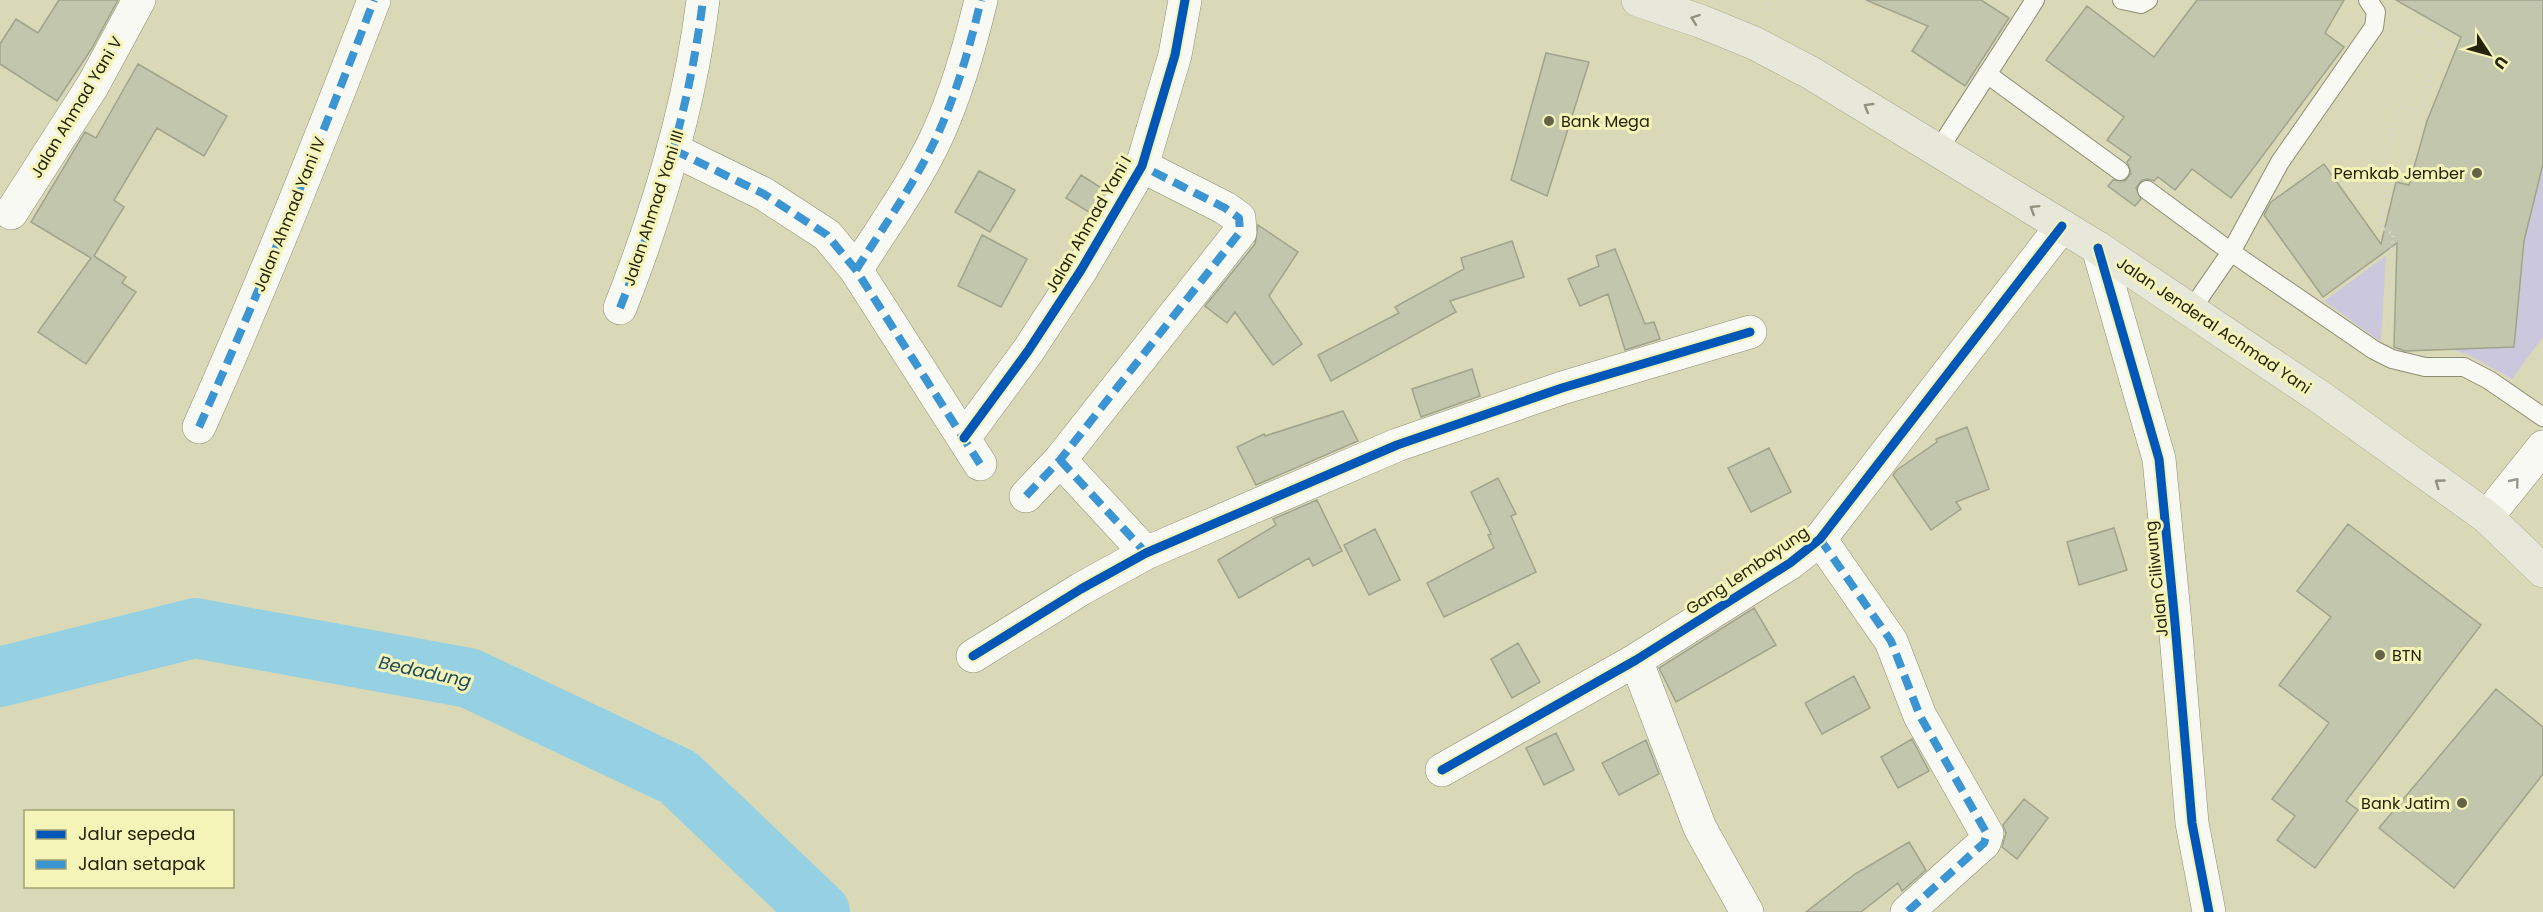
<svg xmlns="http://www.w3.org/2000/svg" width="2543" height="912" viewBox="0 0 2543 912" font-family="Poppins,sans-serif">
	<rect width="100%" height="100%" fill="#d9d9b8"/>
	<!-- green -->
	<path fill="#cbc8de" d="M2543,164V337L2512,379L2467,354L2450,349L2514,347L2524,241Z
		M2386,256L2381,342L2324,301Z"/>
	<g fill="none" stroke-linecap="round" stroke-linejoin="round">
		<!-- river -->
		<path stroke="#95d1e2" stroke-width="60" d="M0,677L195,628L469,678L678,777L820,912"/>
	</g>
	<!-- building -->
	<path fill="#c1c6ad" stroke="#a0a48c" stroke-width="1.5" d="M59,0H118L92,48L57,101L0,64V44L16,19L38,33Z
		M1866,0H1981L2009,18L1965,86L1912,51L1928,26Z
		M2197,0H2344L2325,33L2344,47L2231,198L2192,169L2175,190L2158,177L2154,181L2148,179L2142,180L2136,188L2141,199L2135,206L2108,186L2113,180L2125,181L2131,173L2127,162L2131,157L2107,140L2124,117L2046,60L2087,6L2154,57Z
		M2396,0H2543V164L2524,241L2514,347L2405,351L2394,347L2397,243L2323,297L2264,215L2271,202L2324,164L2381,244L2396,182L2409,185L2427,121L2461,37Z
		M1546,53L1589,62L1547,196L1511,180Z
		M138,64L227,116L204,156L157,128L114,200L124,207L94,256L126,277L122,283L136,292L86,364L38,332L91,258L31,222L85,132L96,138Z
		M979,171L1015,190L990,232L955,212Z
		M1081,175L1106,191L1092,214L1066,198Z
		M1258,225L1298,252L1269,296L1302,344L1273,365L1235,312L1227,323L1205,306L1255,244Z
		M982,235L1027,259L1001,307L958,286Z
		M1512,241L1524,277L1450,301L1456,312L1331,381L1318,355L1399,313L1395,307L1464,269L1461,258Z
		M1615,249L1645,324L1654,322L1660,339L1625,350L1608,294L1580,306L1568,279L1599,266L1596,256Z
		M1472,369L1480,396L1421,417L1412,389Z
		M1343,411L1358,441L1256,485L1237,447L1264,434L1265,436Z
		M1967,427L1989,489L1956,502L1961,509L1931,530L1893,475L1897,470L1937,442L1936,439Z
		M1769,448L1791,492L1751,512L1728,468Z
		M1498,478L1516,514L1511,516L1536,572L1444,617L1427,583L1494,548L1488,535L1491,534L1471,492Z
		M1317,500L1342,551L1313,566L1309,558L1239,598L1218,560L1276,525L1273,519Z
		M2348,524L2481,625L2346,801L2358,810L2315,868L2277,840L2295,816L2272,799L2329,723L2279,685L2331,617L2297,591Z
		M2114,528L2127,570L2079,585L2067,542Z
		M1375,529L1400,580L1369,595L1344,545Z
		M1754,608L1776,645L1676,702L1659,668Z
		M1518,643L1540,682L1512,698L1491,659Z
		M1854,676L1870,708L1822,734L1805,703Z
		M2496,689L2543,727V774L2454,888L2379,828Z
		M1556,733L1574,770L1544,785L1526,748Z
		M1912,739L1929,771L1898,788L1881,757Z
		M1646,740L1659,774L1619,795L1602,763Z
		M2024,799L2048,818L2017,859L2002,847L2006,833L2003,825Z
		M1909,842L1926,870L1902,891L1898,883L1861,912H1806L1855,874Z"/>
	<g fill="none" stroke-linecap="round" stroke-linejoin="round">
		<!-- service casing -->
		<g stroke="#8e8e74" stroke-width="20">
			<path id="service" d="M2122,0L2141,4L2148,0
				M1987,74L2120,171
				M1939,149L2035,0
				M2147,190L2231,252L2374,350L2392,359L2425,367H2464L2489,380L2543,417
				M2191,310L2231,252L2280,162L2374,27L2376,12L2368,0"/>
		</g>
		<!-- minor casing -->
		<g stroke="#8e8e74" stroke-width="34">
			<path id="minor" d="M674,150L764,194L827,235L856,270L980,464
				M11,213L93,85L139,0
				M2098,248L2159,459L2175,623L2192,823L2209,912
				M856,270C884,226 915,183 937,136C957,92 970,46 981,0
				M620,308C659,209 690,106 703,0
				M199,427C262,286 319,144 374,0
				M964,438L1028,351L1081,270L1142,166L1175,55L1185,0
				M1060,460L1146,553
				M1026,496L1060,460L1240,232L1239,218L1225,208L1142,166
				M2487,517L2543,447
				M1820,539L1891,641L1920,716L1987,834L1984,843L1907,912
				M973,656L1081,589L1146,553L1397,445L1562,388L1750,332
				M1636,660L1700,828L1747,912
				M1442,770L1636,660L1790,563L1820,539L2062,226"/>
		</g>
		<!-- trunk casing -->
		<g stroke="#abab90" stroke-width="34">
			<path id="trunk" d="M1638,0L1700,21L1754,43L1811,73L2098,248L2320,397L2487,517L2543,571"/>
		</g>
		<!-- path -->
		<path stroke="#d4d5ca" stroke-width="4" stroke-dasharray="1.5 4.5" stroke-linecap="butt" d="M1765,11L1768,0
			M2388,327L2393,234L2380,227L2390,177L2383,169L2399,110L2402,107L2418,110L2421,108L2440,46L2435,38L2402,23"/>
		<!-- service -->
		<use href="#service" stroke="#f9f9f4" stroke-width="18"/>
		<!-- minor -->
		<use href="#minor" stroke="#f9f9f4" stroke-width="33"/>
		<!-- trunk -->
		<use href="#trunk" stroke="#e8e8da" stroke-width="33"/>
		<!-- quiet -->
		<path stroke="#3b95d2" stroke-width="8" stroke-dasharray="15 8" stroke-linecap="butt" d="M674,150L764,194L827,235L856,270L980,464
			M856,270C884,226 915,183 937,136C957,92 970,46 981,0
			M620,308C659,209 690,106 703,0
			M199,427C262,286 319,144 374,0
			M1060,460L1146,553
			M1026,496L1060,460L1240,232L1239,218L1225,208L1142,166
			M1820,539L1891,641L1920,716L1987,834L1984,843L1907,912"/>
		<!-- cycleway casing -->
		<g stroke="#f4f4b8" stroke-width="13">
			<path id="cycleway" d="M2098,248L2159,459L2175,623L2192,823L2209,912
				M964,438L1028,351L1081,270L1142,166L1175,55L1185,0
				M973,656L1081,589L1146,553L1397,445L1562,388L1750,332
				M1442,770L1636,660L1790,563L1820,539L2062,226"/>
		</g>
		<!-- cycleway -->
		<use href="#cycleway" stroke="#0057b8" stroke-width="9"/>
	</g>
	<!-- one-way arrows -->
	<defs><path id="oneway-chevron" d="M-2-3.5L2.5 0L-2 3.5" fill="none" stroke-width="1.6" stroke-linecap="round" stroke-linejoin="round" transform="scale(1.5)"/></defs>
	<g stroke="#90907d">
		<use href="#oneway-chevron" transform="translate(1695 19) rotate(-160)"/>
		<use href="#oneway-chevron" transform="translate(1868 107) rotate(-149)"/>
		<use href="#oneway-chevron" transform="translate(2034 209) rotate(-148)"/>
		<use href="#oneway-chevron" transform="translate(2439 483) rotate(-144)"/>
	</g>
	<use stroke="#99998c" href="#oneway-chevron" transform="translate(2515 482) rotate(-51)"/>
	<!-- markers -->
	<g fill="#636348" stroke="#f4f4b8" stroke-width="2">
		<circle cx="1549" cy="121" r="6"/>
		<circle cx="2477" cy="173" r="6"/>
		<circle cx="2380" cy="655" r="6"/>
		<circle cx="2462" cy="803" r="6"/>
	</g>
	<g text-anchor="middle" stroke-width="6" stroke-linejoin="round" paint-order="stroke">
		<!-- street labels -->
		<g font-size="16" fill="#24240c" stroke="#f4f4b8">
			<text transform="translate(76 107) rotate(-59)" y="6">Jalan Ahmad Yani V</text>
			<text transform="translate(653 208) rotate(-72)" y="6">Jalan Ahmad Yani III</text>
			<text transform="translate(289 214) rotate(-68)" y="6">Jalan Ahmad Yani IV</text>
			<text transform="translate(1088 224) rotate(-60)" y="6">Jalan Ahmad Yani I</text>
			<text transform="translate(2214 325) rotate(34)" y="6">Jalan Jenderal Achmad Yani</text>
			<text transform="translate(1747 570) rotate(-34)" y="6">Gang Lembayung</text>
			<text transform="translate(2156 579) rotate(-96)" y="6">Jalan Ciliwung</text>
		</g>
		<!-- poi labels -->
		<g font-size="16" fill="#24240c" stroke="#f4f4b8" text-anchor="start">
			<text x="1561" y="127">Bank Mega</text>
			<text x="2465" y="179" text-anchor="end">Pemkab Jember</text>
			<text x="2392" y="661">BTN</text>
			<text x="2450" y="809" text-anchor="end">Bank Jatim</text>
		</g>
		<!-- water labels -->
		<g font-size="18" font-style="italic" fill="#1b4c60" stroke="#f4f4b8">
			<text transform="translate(425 672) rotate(12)" y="6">Bedadung</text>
		</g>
	</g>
	<!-- legend -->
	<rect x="24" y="810" width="210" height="78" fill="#f4f4b8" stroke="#a1a173" stroke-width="1.5"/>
	<rect x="36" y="830" width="30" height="9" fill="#0057b8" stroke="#a1a173" stroke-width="1.5"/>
	<text x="78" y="840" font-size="18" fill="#24240c">Jalur sepeda</text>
	<rect x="36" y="860" width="30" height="9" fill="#3b95d2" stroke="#a1a173" stroke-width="1.5"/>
	<text x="78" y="870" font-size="18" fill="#24240c">Jalan setapak</text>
	<!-- north arrow -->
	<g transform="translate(2489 54) rotate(126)" stroke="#f4f4b8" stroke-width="4.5" paint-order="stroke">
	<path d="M0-4.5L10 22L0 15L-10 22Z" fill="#24240c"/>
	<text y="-9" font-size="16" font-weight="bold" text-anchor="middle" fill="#24240c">U</text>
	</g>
</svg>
